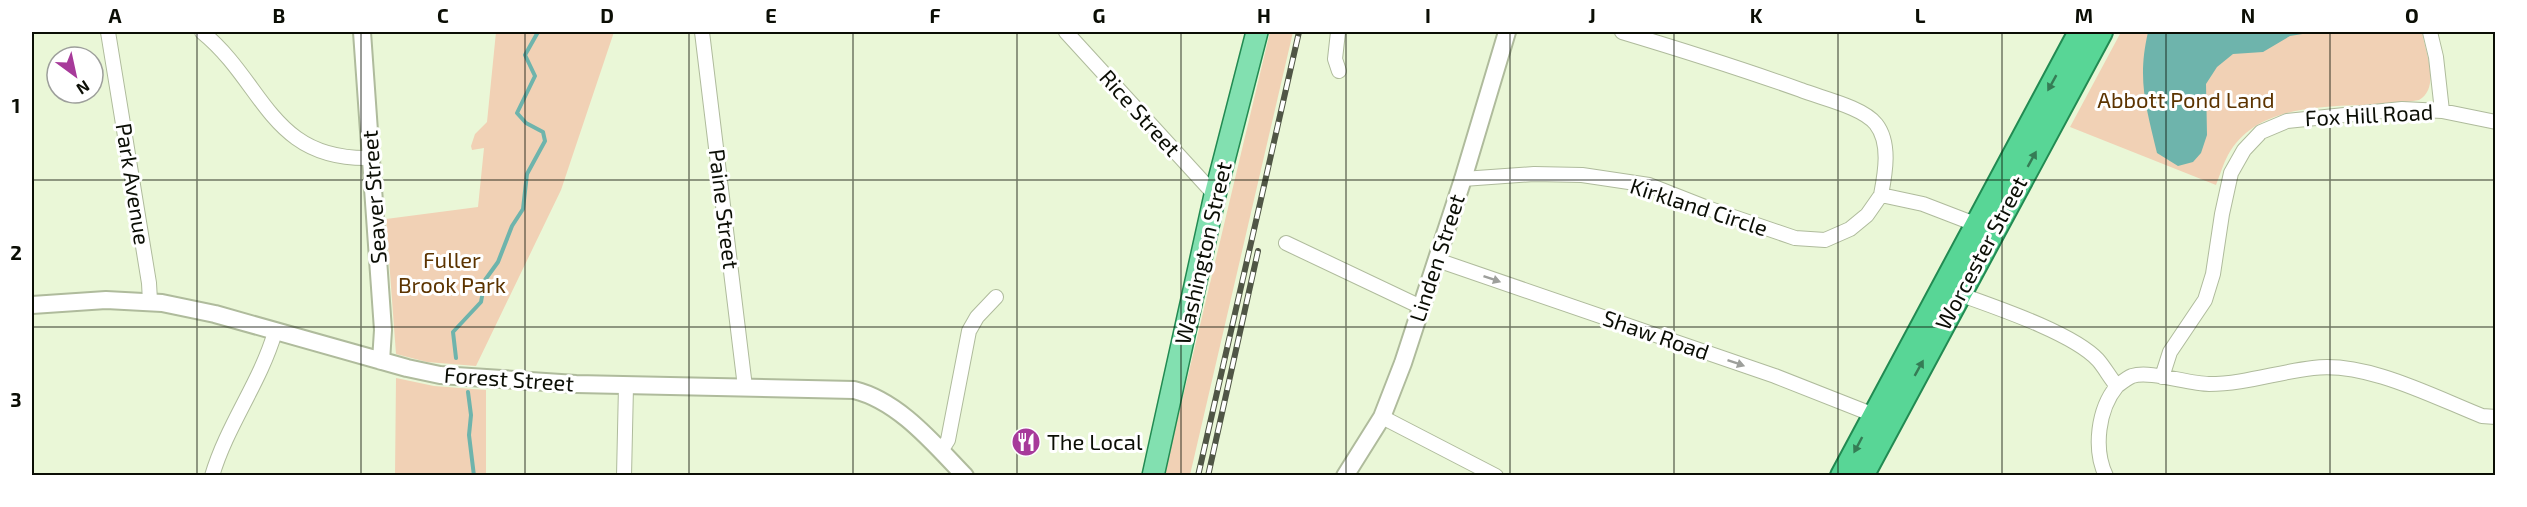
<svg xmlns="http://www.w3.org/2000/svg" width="2527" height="507" viewBox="0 0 2527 507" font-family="'Exo 2',sans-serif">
	<rect width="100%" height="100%" fill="#eaf7d7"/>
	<!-- green -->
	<path fill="#f1d1b5" d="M496,32H614L561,190L476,366L427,362L396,354L386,219L478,207L484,148L472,150L471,146L475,134L487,122Z
		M1270,32H1293L1190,475L1164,476Z
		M2121,32H2422C2425,51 2441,88 2419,100C2359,112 2264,91 2228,155C2223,164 2220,175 2216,185L2070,127Z
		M396,378L434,386L486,390V475H395Z"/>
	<!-- water -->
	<path fill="#6eb4ac" d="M2148,32H2315L2290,36L2263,52L2233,54L2217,67L2206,84L2207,135L2201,153L2193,162L2178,166L2157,153C2146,106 2137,80 2148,32Z"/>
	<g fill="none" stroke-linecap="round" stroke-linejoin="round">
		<!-- stream -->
		<path stroke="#6eb4ac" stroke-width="4" d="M456,358L453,332L481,302L485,280L498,262L512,226L523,209L527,174L545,141L543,132L526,123L517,113L535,76L525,55L538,32
			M468,392L471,415L469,435L474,476"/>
		<!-- minor casing -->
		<g stroke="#afbb9c" stroke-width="16">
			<path id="minor" d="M108,32L149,283L150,301
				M202,32C265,83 270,161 371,158
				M702,32L745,387
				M1066,32L1215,195
				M1338,32L1335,59L1339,71
				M1622,32C1682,50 1742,69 1801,90C1821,98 1863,107 1876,124C1891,143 1885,174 1881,195L1923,204L1975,224
				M2430,32L2436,57L2442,111
				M1463,179L1534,174L1582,175L1649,185L1710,209L1795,238L1825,240L1850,229L1867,215L1881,195
				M1286,243L1421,307
				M1437,260L1775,376L1874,415
				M1959,294C1995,307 2073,333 2098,360C2105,368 2110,378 2117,386C2098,409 2093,449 2106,476
				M2162,377L2170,352L2205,300L2213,274L2222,214L2231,173L2244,150L2261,132L2287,121L2402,109L2442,111L2496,122
				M2117,386C2121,383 2127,378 2132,376C2150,370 2188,384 2209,384C2244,384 2278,372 2313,368C2366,361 2434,397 2482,416L2496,417
				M1382,417L1496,476
				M941,451L948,440L969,331L977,317L996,297
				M212,476C227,425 260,383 275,332
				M624,476L626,386"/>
		</g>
		<!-- tertiary casing -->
		<g stroke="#afbb9c" stroke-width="20">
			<path id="tertiary" d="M362,32L383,330L381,361
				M32,305L106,300L162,303L215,314L407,368L440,375L576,384L854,390C899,401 934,444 965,476
				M1345,476L1382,417L1403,363L1463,179L1507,32"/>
		</g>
		<!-- primary casing -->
		<g stroke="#228a52" stroke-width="24">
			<path id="primary" d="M1153,476L1215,195L1257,32"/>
		</g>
		<!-- trunk casing -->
		<g stroke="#228a52" stroke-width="26">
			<path id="trunk" d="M1842,476L2080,32
				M1862,476L2101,32"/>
		</g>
		<!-- minor -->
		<use href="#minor" stroke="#fff" stroke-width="14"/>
		<!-- tertiary -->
		<use href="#tertiary" stroke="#fff" stroke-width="16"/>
		<!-- primary -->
		<use href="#primary" stroke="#82e0b0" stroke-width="21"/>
		<!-- trunk -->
		<use href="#trunk" stroke="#58d696" stroke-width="22"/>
		<!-- rail casing -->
		<g stroke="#505646" stroke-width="6">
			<path id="rail" d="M1198,476L1299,32
				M1208,476L1258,251"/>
		</g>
		<!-- rail -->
		<use href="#rail" stroke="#fff" stroke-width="4" stroke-dasharray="11" stroke-linecap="butt"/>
	</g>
	<!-- one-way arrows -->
	<defs><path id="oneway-solid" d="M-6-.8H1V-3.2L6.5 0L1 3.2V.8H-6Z" transform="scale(1.5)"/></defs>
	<g fill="#357c55">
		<use href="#oneway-solid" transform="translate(2052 83) rotate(119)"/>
		<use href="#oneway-solid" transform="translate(2032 159) rotate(-61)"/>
		<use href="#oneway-solid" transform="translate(1919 368) rotate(-61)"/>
		<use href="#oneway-solid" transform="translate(1858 445) rotate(118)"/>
	</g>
	<g fill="#9d9f9b">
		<use href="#oneway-solid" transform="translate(1492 279) rotate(19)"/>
		<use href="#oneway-solid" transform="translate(1736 363) rotate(19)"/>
	</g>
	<!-- grid -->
	<path fill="none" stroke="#0b0e05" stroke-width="1.5" stroke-opacity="0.55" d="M197,32V476M361,32V476M525,32V476M689,32V476M853,32V476M1017,32V476M1181,32V476M1346,32V476M1510,32V476M1674,32V476M1838,32V476M2002,32V476M2166,32V476M2330,32V476M32,180H2496M32,327H2496"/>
	<!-- icons -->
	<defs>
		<g id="restaurant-disc" transform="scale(1.5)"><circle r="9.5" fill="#a73a9a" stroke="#fff"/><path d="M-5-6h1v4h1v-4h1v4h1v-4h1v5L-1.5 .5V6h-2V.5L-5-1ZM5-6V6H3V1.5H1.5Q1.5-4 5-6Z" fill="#fff"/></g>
	</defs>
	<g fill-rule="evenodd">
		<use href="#restaurant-disc" x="1026" y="442"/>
	</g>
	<g text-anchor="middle" stroke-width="6" stroke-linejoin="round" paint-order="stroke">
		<!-- park labels -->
		<g font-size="22" fill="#5c3401" stroke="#fff">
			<text x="2186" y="108">Abbott Pond Land</text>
			<text x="452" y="268">Fuller<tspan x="452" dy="25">Brook Park</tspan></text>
		</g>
		<!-- street labels -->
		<g font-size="22" fill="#0b0e05" stroke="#fff">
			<text transform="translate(1140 113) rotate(48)" y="8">Rice Street</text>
			<text transform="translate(2369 115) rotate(-3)" y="8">Fox Hill Road</text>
			<text transform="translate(133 184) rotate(81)" y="8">Park Avenue</text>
			<text transform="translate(374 197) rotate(-94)" y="8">Seaver Street</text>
			<text transform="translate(1699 207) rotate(18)" y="8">Kirkland Circle</text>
			<text transform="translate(724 209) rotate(83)" y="8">Paine Street</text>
			<text transform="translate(1203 253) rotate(-77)" y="8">Washington Street</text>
			<text transform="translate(1981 253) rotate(-62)" y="8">Worcester Street</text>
			<text transform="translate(1437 258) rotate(-72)" y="8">Linden Street</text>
			<text transform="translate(1656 335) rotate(19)" y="8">Shaw Road</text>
			<text transform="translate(509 379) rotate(4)" y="8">Forest Street</text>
		</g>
		<!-- poi labels -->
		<g font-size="22" fill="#0b0e05" stroke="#fff" text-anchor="start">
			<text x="1047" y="450">The Local</text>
		</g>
	</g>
	<!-- border -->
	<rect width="2527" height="507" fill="none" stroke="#ffffff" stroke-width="66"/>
	<!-- north arrow -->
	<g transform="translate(75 75) rotate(147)"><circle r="28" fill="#ffffff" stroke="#9d9f9b" stroke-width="1.5"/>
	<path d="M0-4.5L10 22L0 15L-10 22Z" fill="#a73a9a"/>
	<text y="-9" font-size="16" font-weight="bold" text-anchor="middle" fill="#0b0e05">N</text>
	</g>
	<rect x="33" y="33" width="2461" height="441" fill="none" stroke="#0b0e05" stroke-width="2"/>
	<g font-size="20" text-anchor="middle" font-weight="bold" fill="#0b0e05">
		<text x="115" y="23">A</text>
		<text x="279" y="23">B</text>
		<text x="443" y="23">C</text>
		<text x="607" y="23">D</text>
		<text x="771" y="23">E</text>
		<text x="935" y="23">F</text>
		<text x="1099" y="23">G</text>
		<text x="1264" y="23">H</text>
		<text x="1428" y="23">I</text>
		<text x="1592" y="23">J</text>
		<text x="1756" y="23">K</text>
		<text x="1920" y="23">L</text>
		<text x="2084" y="23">M</text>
		<text x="2248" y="23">N</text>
		<text x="2412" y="23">O</text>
		<text x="16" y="113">1</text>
		<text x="16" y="260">2</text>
		<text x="16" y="407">3</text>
	</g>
</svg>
